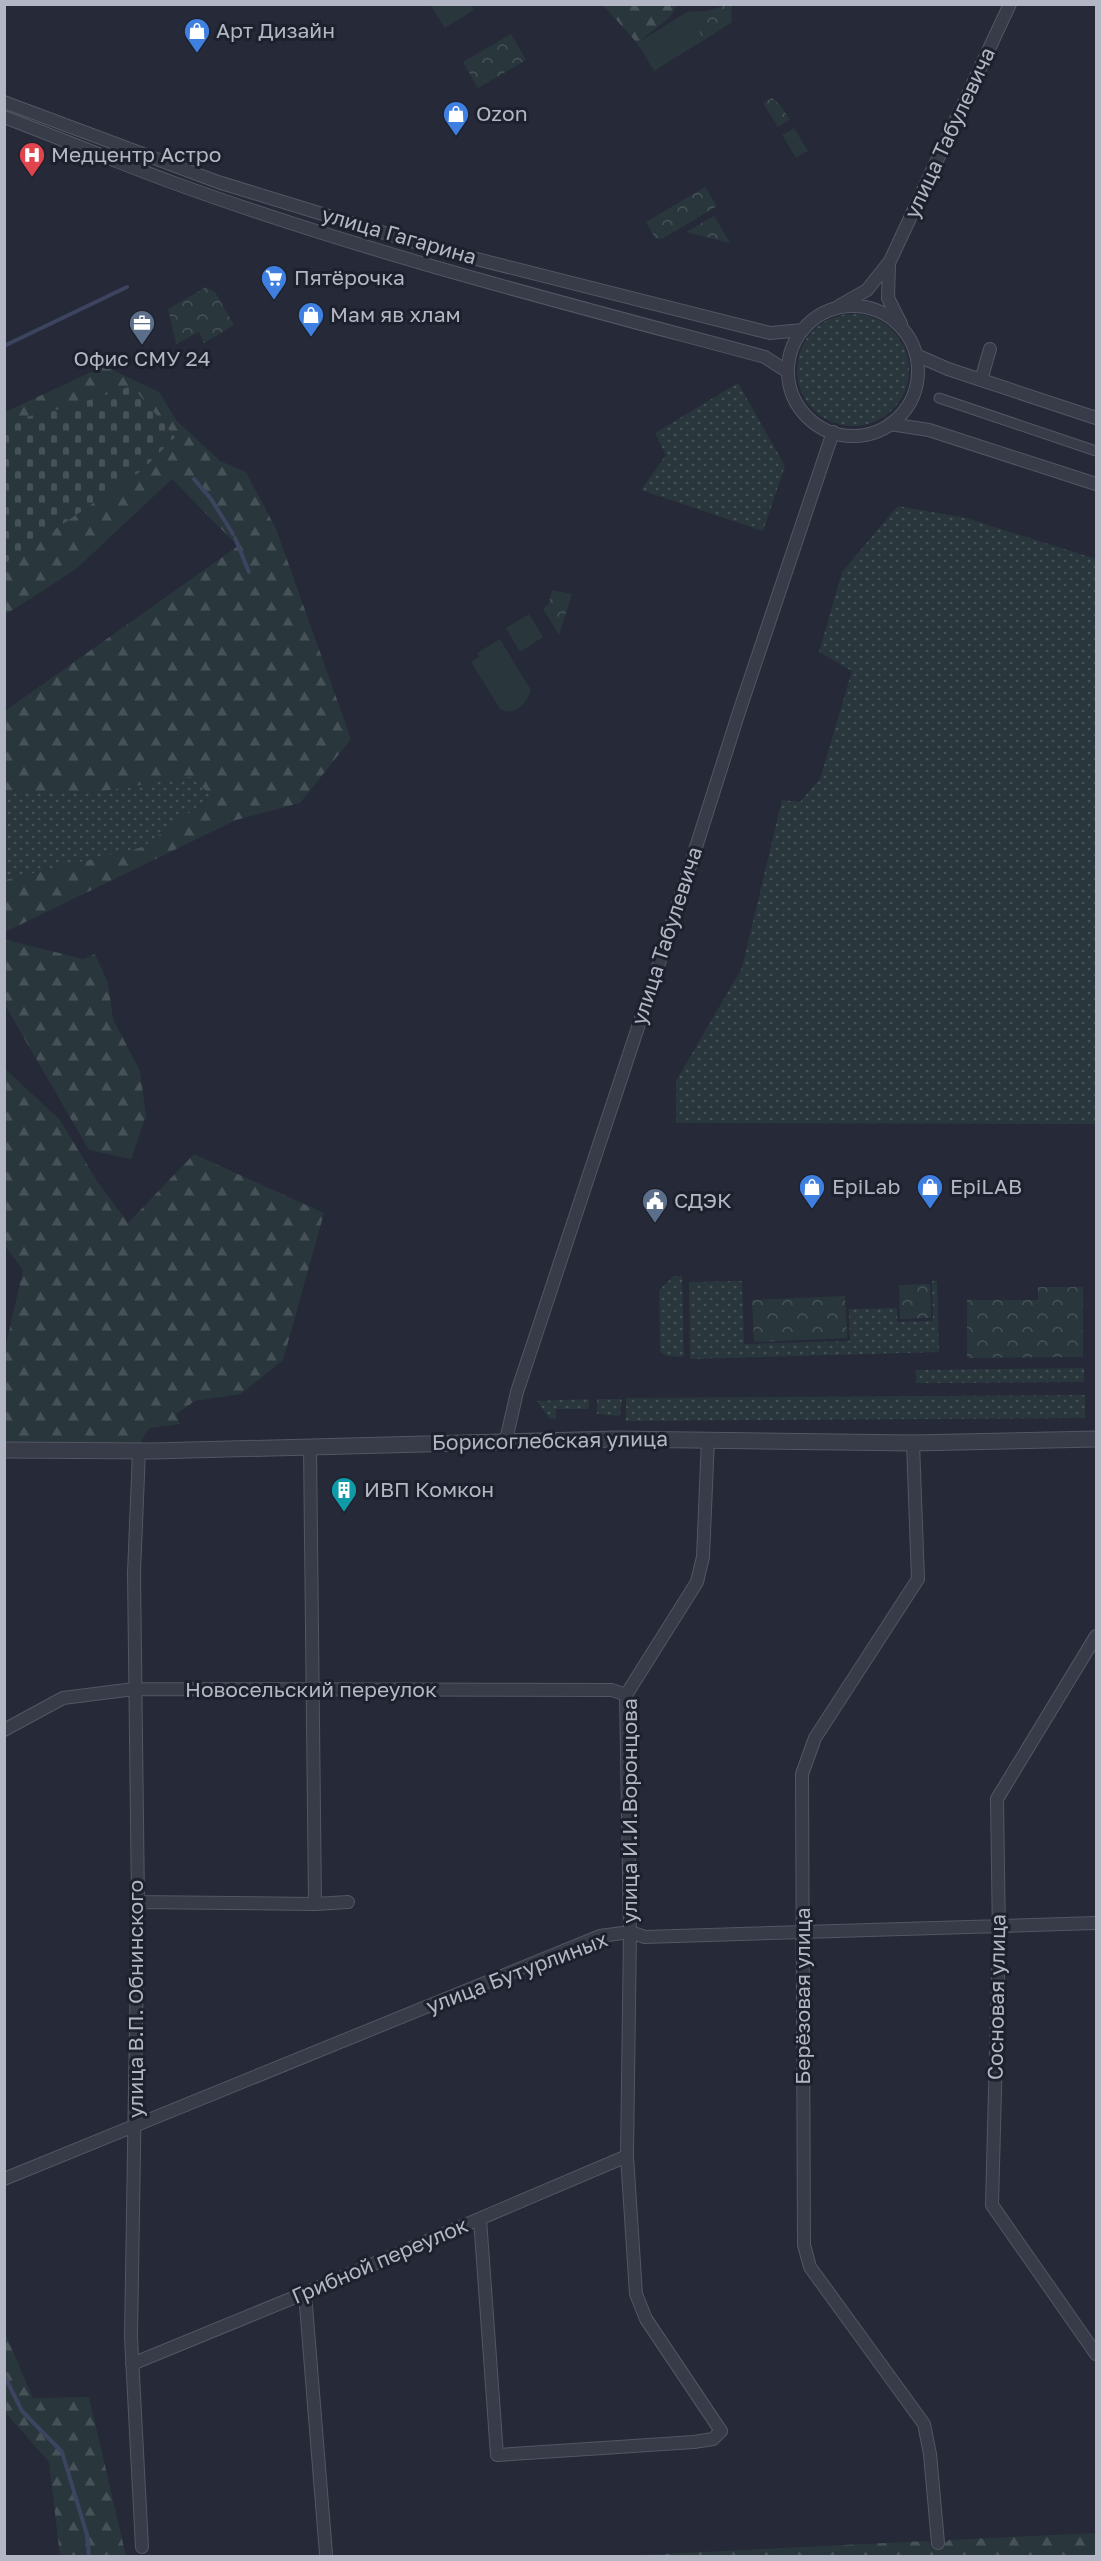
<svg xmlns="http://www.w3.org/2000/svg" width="1101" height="2561" viewBox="0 0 1101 2561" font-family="'Golos Text',sans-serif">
	<defs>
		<pattern id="grass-dots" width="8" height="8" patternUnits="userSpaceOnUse" patternTransform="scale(1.5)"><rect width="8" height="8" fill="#29373c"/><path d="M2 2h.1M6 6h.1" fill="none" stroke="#465257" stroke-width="1.8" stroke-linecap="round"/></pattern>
		<pattern id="forest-firs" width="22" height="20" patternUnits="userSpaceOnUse" patternTransform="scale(1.5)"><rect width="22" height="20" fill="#29373c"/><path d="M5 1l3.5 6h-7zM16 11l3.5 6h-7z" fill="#465257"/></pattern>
		<pattern id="cemetery-stones" width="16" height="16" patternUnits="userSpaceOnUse" patternTransform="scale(1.5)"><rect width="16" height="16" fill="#29373c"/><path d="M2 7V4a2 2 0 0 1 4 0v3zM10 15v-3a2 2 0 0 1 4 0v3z" fill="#465257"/></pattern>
		<pattern id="park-crowns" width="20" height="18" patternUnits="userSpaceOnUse" patternTransform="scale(1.5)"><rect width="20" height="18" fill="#29373c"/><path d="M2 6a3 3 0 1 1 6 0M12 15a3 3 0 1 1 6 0" fill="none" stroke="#465257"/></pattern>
	</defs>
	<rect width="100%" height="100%" fill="#252938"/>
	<!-- grass -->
	<path fill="url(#grass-dots)" d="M797 370a56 56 0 1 1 112 0a56 56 0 1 1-112 0Z
		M738,383L785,466L763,531L641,490L666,455L655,433Z
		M898,506L966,518L1096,559V1124L676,1123V1081L742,968L782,800L800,802L820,779L852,671L819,652L842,572Z
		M192,776L212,796L143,847L5,880V790L90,793Z
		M674,1276H682L684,1357L667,1356L660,1352L659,1290Z
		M742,1281L744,1344L850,1341L849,1309L897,1308V1322L933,1321L932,1281H937L939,1352L690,1359L689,1282Z
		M1084,1368V1382L916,1383V1370Z
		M1085,1395V1418L626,1421V1398Z
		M589,1399V1409H556V1418L550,1419L537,1401Z
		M597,1399H622L620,1416L597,1414Z"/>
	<!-- forest -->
	<path fill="url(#forest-firs)" d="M603,5H677L669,18L637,43Z
		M104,366L159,392L177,421L220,461L246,472L276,529L351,739L300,803L236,820L5,932V880L143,847L212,796L191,777L90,793L5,790V711L238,546L172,479L76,569L5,615V412Z
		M7,940L83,959L95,954L108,983L113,1019L140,1071L146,1116L131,1159L89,1150L5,1005L4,942Z
		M4,1068L60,1120L97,1181L128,1223L194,1154L324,1213L283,1360L241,1394L195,1401L176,1414L180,1424L149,1428L140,1443L5,1444V1350L23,1270L5,1246Z
		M4,2331L33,2398L89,2397L126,2556H60L49,2462L5,2412Z
		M1096,2533V2556H619L926,2541L939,2548L949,2540Z"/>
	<!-- cemetery -->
	<path fill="url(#cemetery-stones)" d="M132,386L175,437L141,471L5,563V422L68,407Z"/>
	<!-- park -->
	<path fill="url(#park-crowns)" d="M727,5H731L732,22L704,40L687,12L706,11Z
		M511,34L526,60L478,88L463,62Z
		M772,98L780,105L790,120L778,127L763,103Z
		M705,187L717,206L662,239L655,238L646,222Z
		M714,216L730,243L686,232Z
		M206,287L215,292L234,325L204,343L199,332L176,344L168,309Z
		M552,590L572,594L559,635L543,609L549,603Z
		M930,1284L931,1318L900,1319L899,1285Z
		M1038,1287H1083V1357L967,1358V1300H1038Z
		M845,1296L847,1338L754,1342L752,1300Z"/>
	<!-- pitch -->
	<path fill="#29373c" d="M430,5H471L474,10L445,28Z
		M687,12L704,40L654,71L637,43Z
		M794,128L808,151L796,158L782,135Z
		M529,614L543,637L520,652L506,628Z
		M500,639L531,690C526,704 515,717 500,709L471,662L479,657L477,653Z"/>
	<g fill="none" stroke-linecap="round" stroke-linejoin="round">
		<!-- stream -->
		<path stroke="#3c445f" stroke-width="4" d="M4,346L127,287
			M194,479L211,499L233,534
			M235,538L249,572
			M4,2375L22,2411L62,2452L87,2535L89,2556"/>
		<!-- pedestrian casing -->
		<g stroke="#535663" stroke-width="11">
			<path id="pedestrian" d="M939,398L1096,451"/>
		</g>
		<!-- minor casing -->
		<g stroke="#535663" stroke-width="14">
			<path id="minor" d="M4,102L218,182L368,228L441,250L770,333L803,330
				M4,117C61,139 117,162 174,183C366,253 568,304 765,357L788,372
				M889,264L888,298L901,324
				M839,306L867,290L890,261L1010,4
				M788 371a65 65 0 1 1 130 0a65 65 0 1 1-130 0Z
				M916,355L948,369L1096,418
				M981,380L990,349
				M890,424L929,430L1096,484
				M506,1440L517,1392L655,976L739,712L833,432
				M913,1443L918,1579L815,1738L802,1774L804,2245L810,2267L924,2424L930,2454L938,2543
				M310,1446L315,1904
				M139,1451L134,1573L138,1902L131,2337L142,2547
				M1096,1636L997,1799L999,1938L992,2205L1096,2354
				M4,1730L63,1698L134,1689L612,1690L626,1695
				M138,1902L315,1904L348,1902
				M4,2179L600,1936L630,1932L645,1937L1096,1923
				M480,2219L497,2455L694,2442L713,2439L721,2431L646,2319L636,2294L627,2156L630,1932L626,1695L697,1582L703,1557L708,1439
				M305,2293L326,2554
				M132,2364L305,2293L627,2156"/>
		</g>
		<!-- tertiary casing -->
		<g stroke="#535663" stroke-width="17">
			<path id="tertiary" d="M4,1450L153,1451L617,1439L913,1443L1096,1439"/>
		</g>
		<!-- pedestrian -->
		<use href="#pedestrian" stroke="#383c49" stroke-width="9"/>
		<!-- minor -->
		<use href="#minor" stroke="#383c49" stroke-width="12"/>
		<!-- tertiary -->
		<use href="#tertiary" stroke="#383c49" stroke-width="15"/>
	</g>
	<!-- icons -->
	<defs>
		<g id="shop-pin" transform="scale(1.35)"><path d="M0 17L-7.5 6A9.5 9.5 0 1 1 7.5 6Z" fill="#3f7fe0" stroke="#1d212d"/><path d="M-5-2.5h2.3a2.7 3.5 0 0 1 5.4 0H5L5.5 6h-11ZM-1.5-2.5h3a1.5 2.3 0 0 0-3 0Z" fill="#fff"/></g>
		<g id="hospital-pin" transform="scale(1.35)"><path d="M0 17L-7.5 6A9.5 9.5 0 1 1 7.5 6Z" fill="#e0444e" stroke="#1d212d"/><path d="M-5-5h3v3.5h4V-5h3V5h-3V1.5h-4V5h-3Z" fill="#fff"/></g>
		<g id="supermarket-pin" transform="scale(1.35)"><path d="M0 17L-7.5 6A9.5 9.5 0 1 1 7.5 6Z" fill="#3f7fe0" stroke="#1d212d"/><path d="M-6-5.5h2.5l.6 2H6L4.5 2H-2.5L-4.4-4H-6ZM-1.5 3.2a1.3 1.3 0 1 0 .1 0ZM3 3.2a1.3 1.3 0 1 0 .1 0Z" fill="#fff"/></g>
		<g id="office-pin" transform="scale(1.35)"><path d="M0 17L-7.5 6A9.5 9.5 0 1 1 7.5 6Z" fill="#5c6f8a" stroke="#1d212d"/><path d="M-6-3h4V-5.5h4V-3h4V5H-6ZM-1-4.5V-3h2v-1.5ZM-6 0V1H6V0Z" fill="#fff"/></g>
		<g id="civic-pin" transform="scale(1.35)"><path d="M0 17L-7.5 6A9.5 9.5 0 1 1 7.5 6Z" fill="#5c6f8a" stroke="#1d212d"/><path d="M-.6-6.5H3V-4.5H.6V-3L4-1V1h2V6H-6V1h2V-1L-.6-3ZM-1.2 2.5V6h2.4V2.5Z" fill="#fff"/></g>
		<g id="building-pin" transform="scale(1.35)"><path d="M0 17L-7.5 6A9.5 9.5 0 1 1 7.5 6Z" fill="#0f9aa8" stroke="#1d212d"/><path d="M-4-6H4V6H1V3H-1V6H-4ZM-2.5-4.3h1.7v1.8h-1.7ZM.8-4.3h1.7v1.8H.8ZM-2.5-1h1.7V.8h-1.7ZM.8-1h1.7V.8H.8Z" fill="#fff"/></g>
	</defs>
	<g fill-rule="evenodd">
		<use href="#shop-pin" x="197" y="31"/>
		<use href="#shop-pin" x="456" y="114"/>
		<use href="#hospital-pin" x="32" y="155"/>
		<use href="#supermarket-pin" x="274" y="278"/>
		<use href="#shop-pin" x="311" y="315"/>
		<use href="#office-pin" x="142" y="323"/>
		<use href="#shop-pin" x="812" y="1187"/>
		<use href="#shop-pin" x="930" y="1187"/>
		<use href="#civic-pin" x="655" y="1201"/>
		<use href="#building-pin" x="344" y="1490"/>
	</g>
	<g text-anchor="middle" stroke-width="6" stroke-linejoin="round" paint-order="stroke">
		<!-- poi labels -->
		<g font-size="21" fill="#b3b6c4" stroke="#1d212d" text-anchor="start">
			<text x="216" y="38">Арт Дизайн</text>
			<text x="476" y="121">Ozon</text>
			<text x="51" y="162">Медцентр Астро</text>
			<text x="294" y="285">Пятёрочка</text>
			<text x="330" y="322">Мам яв хлам</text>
			<text x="142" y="366" text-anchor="middle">Офис СМУ 24</text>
			<text x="832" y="1194">EpiLab</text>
			<text x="950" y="1194">EpiLAB</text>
			<text x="674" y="1208">СДЭК</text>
			<text x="364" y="1497">ИВП Комкон</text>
		</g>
		<!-- street labels -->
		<g font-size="21" fill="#b3b6c4" stroke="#1d212d">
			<text transform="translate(950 133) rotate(-65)" y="7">улица Табулевича</text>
			<text transform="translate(399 236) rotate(16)" y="7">улица Гагарина</text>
			<text transform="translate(667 936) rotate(-72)" y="7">улица Табулевича</text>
			<text transform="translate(550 1441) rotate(-1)" y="7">Борисоглебская улица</text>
			<text x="311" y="1697">Новосельский переулок</text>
			<text transform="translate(630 1811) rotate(-90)" y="7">улица И.И.Воронцова</text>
			<text transform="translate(517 1973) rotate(-21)" y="7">улица Бутурлиных</text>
			<text transform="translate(803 1996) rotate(-90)" y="7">Берёзовая улица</text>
			<text transform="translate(997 1997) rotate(-89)" y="7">Сосновая улица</text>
			<text transform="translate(136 1999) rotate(-90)" y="7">улица В.П. Обнинского</text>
			<text transform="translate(380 2261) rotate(-23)" y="7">Грибной переулок</text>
		</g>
	</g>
	<!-- border -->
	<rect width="1101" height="2561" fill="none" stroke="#b3b6c4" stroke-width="12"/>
</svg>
